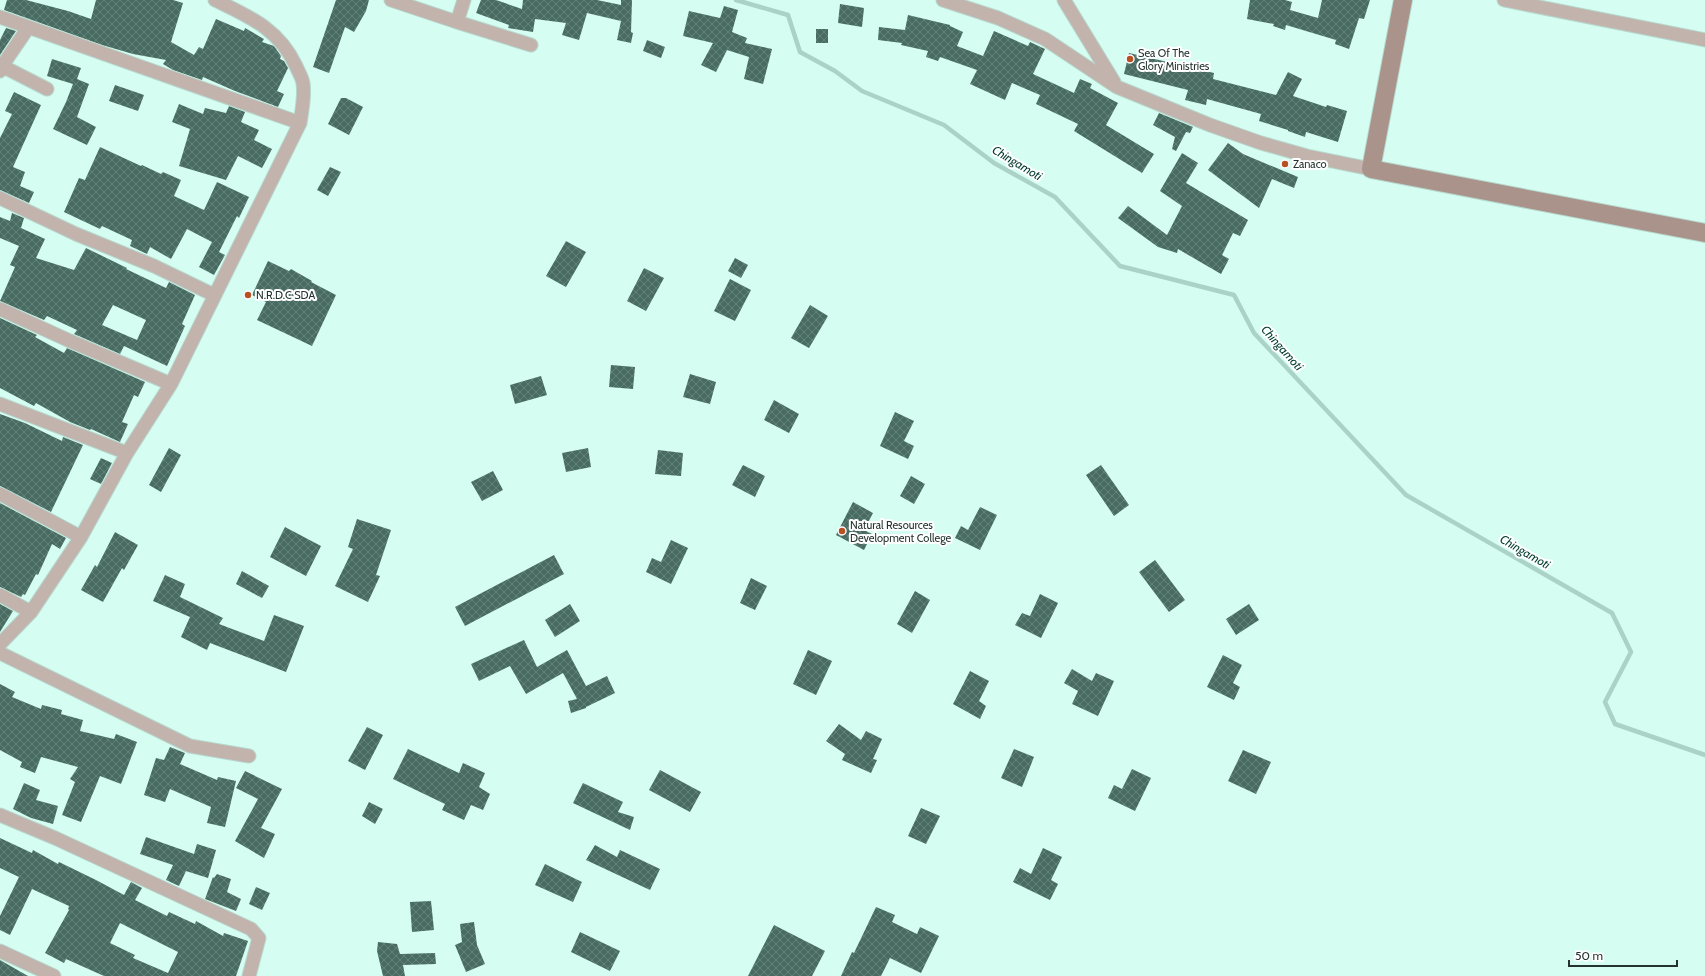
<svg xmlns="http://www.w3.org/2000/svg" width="1705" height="976" viewBox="0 0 1705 976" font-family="Cabin,sans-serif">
	<defs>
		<pattern id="building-cross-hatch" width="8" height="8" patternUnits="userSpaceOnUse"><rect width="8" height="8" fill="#486c62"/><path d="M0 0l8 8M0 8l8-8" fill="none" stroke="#65827a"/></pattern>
	</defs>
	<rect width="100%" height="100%" fill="#d6fdf2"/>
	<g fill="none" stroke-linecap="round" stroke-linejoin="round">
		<!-- stream -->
		<path stroke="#abd2c7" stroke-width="4.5" d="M736,0L788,15L800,52L835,71L862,91L944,125L994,163L1055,197L1120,266L1234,295L1254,333L1406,495L1612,613L1631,652L1605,702L1615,724L1705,755"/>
	</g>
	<!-- building -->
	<path fill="url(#building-cross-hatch)" fill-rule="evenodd" d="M7,0H26L68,11L91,19L96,0H173L183,3L171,42L194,55L199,47L203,49L216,19L244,31L245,28L264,39L262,42L274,46L281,56L280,59L284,61L288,68L277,91L284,94L278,107L235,91L203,77L202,80L173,70L163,64L166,60L133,54L102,45L4,10Z
		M336,0H369L366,11L354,32L345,27L329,73L313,67Z
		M481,0H496L522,9L523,0H597L621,5V0H632L631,32L633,33L631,43L617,40L621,21L587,13L579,40L562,35L566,23L535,19L533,32L508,28L509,25L476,13Z
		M1250,0H1285L1292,2L1290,10L1318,18L1322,0H1370L1364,19L1359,18L1349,49L1335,44L1336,40L1286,25L1285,30L1273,26L1274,24L1247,19Z
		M840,4L864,8L862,27L838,23Z
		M724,6L738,10L732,32L747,38L745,43L772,49L763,84L744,79L749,57L727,50L716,72L701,65L713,43L683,36L689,11L720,18Z
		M908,15L950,25V26L963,32L957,46L983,56L994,31L1028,46L1030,42L1045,49L1033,74L1074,93L1080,79L1092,84L1090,88L1118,103L1106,125L1154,154L1142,173L1074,131L1078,124L1036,104L1040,95L1012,83L1005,100L970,84L977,70L940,57L938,61L926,57L928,51L901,45L902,43L878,40L879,27L905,30Z
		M6,28L16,31L0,55V40Z
		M816,29H828V43H816Z
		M647,40L665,47L661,58L643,51Z
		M1129,53L1214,73L1213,79L1276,95L1288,72L1302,79L1293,96L1326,107L1327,105L1347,111L1338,142L1306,132L1305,137L1288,131V130L1259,121L1261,114L1207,99L1206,105L1185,100L1188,90L1124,74Z
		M52,59L81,68L77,79L89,84L77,117L96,127L87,145L53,129L66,102L73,84L47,76Z
		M115,85L144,95L138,111L109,101Z
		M14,92L41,105L13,167L25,172L20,186L34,192L29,203L0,190V138L12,114L5,111Z
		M341,98H346L363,107L349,135L328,124Z
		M179,104L203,114L205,108L226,113L229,106L245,112L241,122L259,130L254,140L272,149L262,168L238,156L226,180L179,166L190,129L172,122Z
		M1159,113L1193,127L1190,133L1186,132L1176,151L1172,149L1175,137L1153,125Z
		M1228,143L1243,154L1298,177L1294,188L1272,179L1259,208L1208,170Z
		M100,147L141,166L142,165L161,174L163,172L181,180L174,196L204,210L217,182L249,197L239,218L237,216L219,252L225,255L214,275L199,267L212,242L187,229L171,259L150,247L147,254L130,246L132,240L102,226L100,229L64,212L79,178L85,180Z
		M1182,153L1198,163L1186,183L1248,220L1240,236L1233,233L1222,255L1229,259L1221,274L1178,249L1177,253L1158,247L1118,218L1128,206L1167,235L1182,206L1160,191Z
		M330,167L341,172L328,196L317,190Z
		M12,213L24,218L21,228L45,239L36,258L74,270L86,248L127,268L126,269L166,288L169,282L195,295L182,324L185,326L167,366L124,346L120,354L74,334L77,330L47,316L44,320L0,301L15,267L10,265L19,246L0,238V217L10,221ZM113,305L146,320L137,340L102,325Z
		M566,241L586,252L566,287L546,276Z
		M735,258L748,265L741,278L728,271Z
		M268,261L289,271L291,269L312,281L311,282L336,295L312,346L257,320L266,302L252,295Z
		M644,268L664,278L646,311L627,301Z
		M730,279L751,290L735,321L714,311Z
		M810,305L828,316L809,348L791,338Z
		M0,318L37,335L35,337L64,353L67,348L145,382L138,397L134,395L122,422L128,424L120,442L91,429L90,430L70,422L36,403L34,406L0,388Z
		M611,365L635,367L633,389L609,387Z
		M690,374L716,382L710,404L683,397Z
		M541,376L547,395L515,404L510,385Z
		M774,400L799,414L789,433L764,420Z
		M895,412L914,421L904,441L914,446L908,459L880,446Z
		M0,414L25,423L62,441L63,437L83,445L51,512L0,486Z
		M169,448L181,455L161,492L149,485Z
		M588,448L591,467L566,472L562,453Z
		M658,450L683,453L681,476L655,474Z
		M101,458L112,463L101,484L90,479Z
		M743,465L765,476L755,497L732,485Z
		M1101,465L1129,505L1114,516L1086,475Z
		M493,471L503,490L482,501L471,482Z
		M911,476L925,484L914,504L900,496Z
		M853,502L873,513L864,530L872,534L864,550L836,535Z
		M0,503L66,538L60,549L52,544L38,575L36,574L25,595L23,594L21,597L0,587Z
		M980,507L997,515L980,550L955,538L961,526L968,530Z
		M357,519L391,530L376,575L380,576L368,602L335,586L353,549L348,547Z
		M285,527L321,546L306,576L270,557Z
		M115,532L138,545L124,570L122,568L103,602L81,590L95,565L97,567Z
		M671,540L688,548L671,584L646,572L652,558L661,562Z
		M554,555L564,574L465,626L455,607Z
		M1155,560L1185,600L1169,612L1139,572Z
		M242,571L269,586L262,598L236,584Z
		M165,575L185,584L180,597L223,618L219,624L264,641L274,615L304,626L286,672L210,643L207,650L181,637L190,617L153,601Z
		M751,578L767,586L755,610L740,603Z
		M915,591L930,600L912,633L897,624Z
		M1040,594L1058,603L1041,638L1015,625L1022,613L1030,616Z
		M0,604L13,611L0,632Z
		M570,604L580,621L555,637L545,620Z
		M1249,604L1259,620L1236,635L1226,619Z
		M524,640L537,667L567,650L586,686L607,676L615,693L586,707V708L571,713L568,701L577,699L563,673L526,694L510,666L479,681L471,664Z
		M808,650L832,661L816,695L793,684Z
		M1223,655L1242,665L1233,683L1240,687L1234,700L1207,687Z
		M1072,669L1092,681L1096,673L1114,681L1098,716L1072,704L1078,691L1064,683Z
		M970,671L989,681L979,701L986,706L980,719L953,704Z
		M0,684L15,692L12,697L41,709L42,705L62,710L61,714L83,720L80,731L114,739L116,734L137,742L121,784L100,776L81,822L62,815L75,782L70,779L78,767L41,757L35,773L20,767L22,762L0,750Z
		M839,724L861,740L866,731L882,739L873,759L877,760L871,773L842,760L845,754L826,741Z
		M367,727L383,735L365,770L348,761Z
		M170,747L185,753L180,764L217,780L218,777L236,781L225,827L207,823L211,807L170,789L165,802L144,795L156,758L164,760Z
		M408,749L459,773L463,763L485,773L479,787L490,794L483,810L471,805L464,820L442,810L445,804L393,779Z
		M1014,749L1034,757L1022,787L1001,778Z
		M1243,750L1271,762L1256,794L1228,781Z
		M1132,769L1151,778L1135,811L1108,798L1114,785L1122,789Z
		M660,770L701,792L690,812L649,790Z
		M245,771L282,789L261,828L275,834L264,858L235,841L258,799L236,788Z
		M24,783L40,790L36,800L58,806L53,824L31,818L13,809Z
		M583,783L623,802L618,812L634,817L630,830L573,803Z
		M369,802L383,809L375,824L362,816Z
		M921,808L940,816L926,844L908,836Z
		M146,837L194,854L197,844L216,850L208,878L186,871L179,886L166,880L173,865L140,854Z
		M0,838L32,853L33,850L58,864L59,862L96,880L124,895L131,882L142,888L135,900L167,916L169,912L195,924L196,921L223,936L224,933L248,941L236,976H104L66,959L64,963L45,953L69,910L68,909L69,906L32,889L10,935L0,930V916L19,877L0,868ZM120,923L178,952L168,973L133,958L135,955L110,943Z
		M595,845L617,857L620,850L660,869L650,890L586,860Z
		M1043,848L1062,857L1051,880L1058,884L1050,900L1013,882L1020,868L1031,874Z
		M545,864L582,882L573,902L535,885Z
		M217,874L231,879L227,892L241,899L236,911L205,899L213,877L214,878Z
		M256,887L270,893L262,910L249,904Z
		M431,901L434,930L412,932L410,902Z
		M876,907L895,915L892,922L917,934L920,927L939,936L921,973L890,958L881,976H841L852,952L854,953Z
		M474,922L477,945L485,964L466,972L455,945L462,942L460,924Z
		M774,925L825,951L812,976H748Z
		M580,932L620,951L610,971L571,952Z
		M378,942L397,944L400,954L435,953L436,964L403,965L405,976H383L377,951Z
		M0,960L28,976H0Z"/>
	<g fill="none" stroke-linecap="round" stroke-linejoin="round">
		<!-- minor casing -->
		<g stroke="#b6d9cf" stroke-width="15">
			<path id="minor" d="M391,0L457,22
				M464,0L457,22L531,45
				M943,0L998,18L1045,39L1117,87L1210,125L1261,143L1307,156L1371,169
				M1064,0L1114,82
				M1504,0L1705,40
				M0,17L300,123
				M2,66L47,89
				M0,71L2,66L28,28
				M0,198L76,234L154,266L214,295
				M0,309L70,341L171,384
				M0,404L127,453
				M0,494L81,537
				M0,595L31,612
				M0,644L31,612L81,537L127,453L171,384L300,123C302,110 305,96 303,83C302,77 298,71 296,66C279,29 250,17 215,0
				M0,653L190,746L249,756
				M0,815L55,838L251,929L259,938L249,976
				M0,951L54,976"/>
		</g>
		<!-- secondary casing -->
		<g stroke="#b6d9cf" stroke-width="20">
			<path id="secondary" d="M1403,0L1371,169L1705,233"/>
		</g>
		<!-- minor -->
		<use href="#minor" stroke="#c2b3ad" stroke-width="13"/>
		<!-- secondary -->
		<use href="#secondary" stroke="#aa938b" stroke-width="18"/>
	</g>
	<!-- markers -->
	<g fill="#b75124" stroke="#fff" stroke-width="1.5">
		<circle cx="1130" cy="59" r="4"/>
		<circle cx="1285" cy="164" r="4"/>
		<circle cx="248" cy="295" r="4"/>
		<circle cx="842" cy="531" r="4"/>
	</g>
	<g text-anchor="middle" stroke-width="4" stroke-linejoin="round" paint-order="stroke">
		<!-- poi labels -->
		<g font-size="11" fill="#24332f" stroke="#fff" text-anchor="start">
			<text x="1138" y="57">Sea Of The<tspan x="1138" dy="13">Glory Ministries</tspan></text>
			<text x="1293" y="168">Zanaco</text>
			<text x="256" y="299">N.R.D.C SDA</text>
			<text x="850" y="529">Natural Resources<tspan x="850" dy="13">Development College</tspan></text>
		</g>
		<!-- water labels -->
		<g font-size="12" font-style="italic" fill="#003a2f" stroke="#fff">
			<text transform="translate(1017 163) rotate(31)" y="4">Chingamoti</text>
			<text transform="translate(1282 348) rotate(48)" y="4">Chingamoti</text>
			<text transform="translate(1525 552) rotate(30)" y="4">Chingamoti</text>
		</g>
	</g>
	<!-- scale -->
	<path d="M1569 960v6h108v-6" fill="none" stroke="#24332f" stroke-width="2"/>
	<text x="1575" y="960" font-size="12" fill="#24332f" stroke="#ffffff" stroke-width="3" paint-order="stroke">50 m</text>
</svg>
